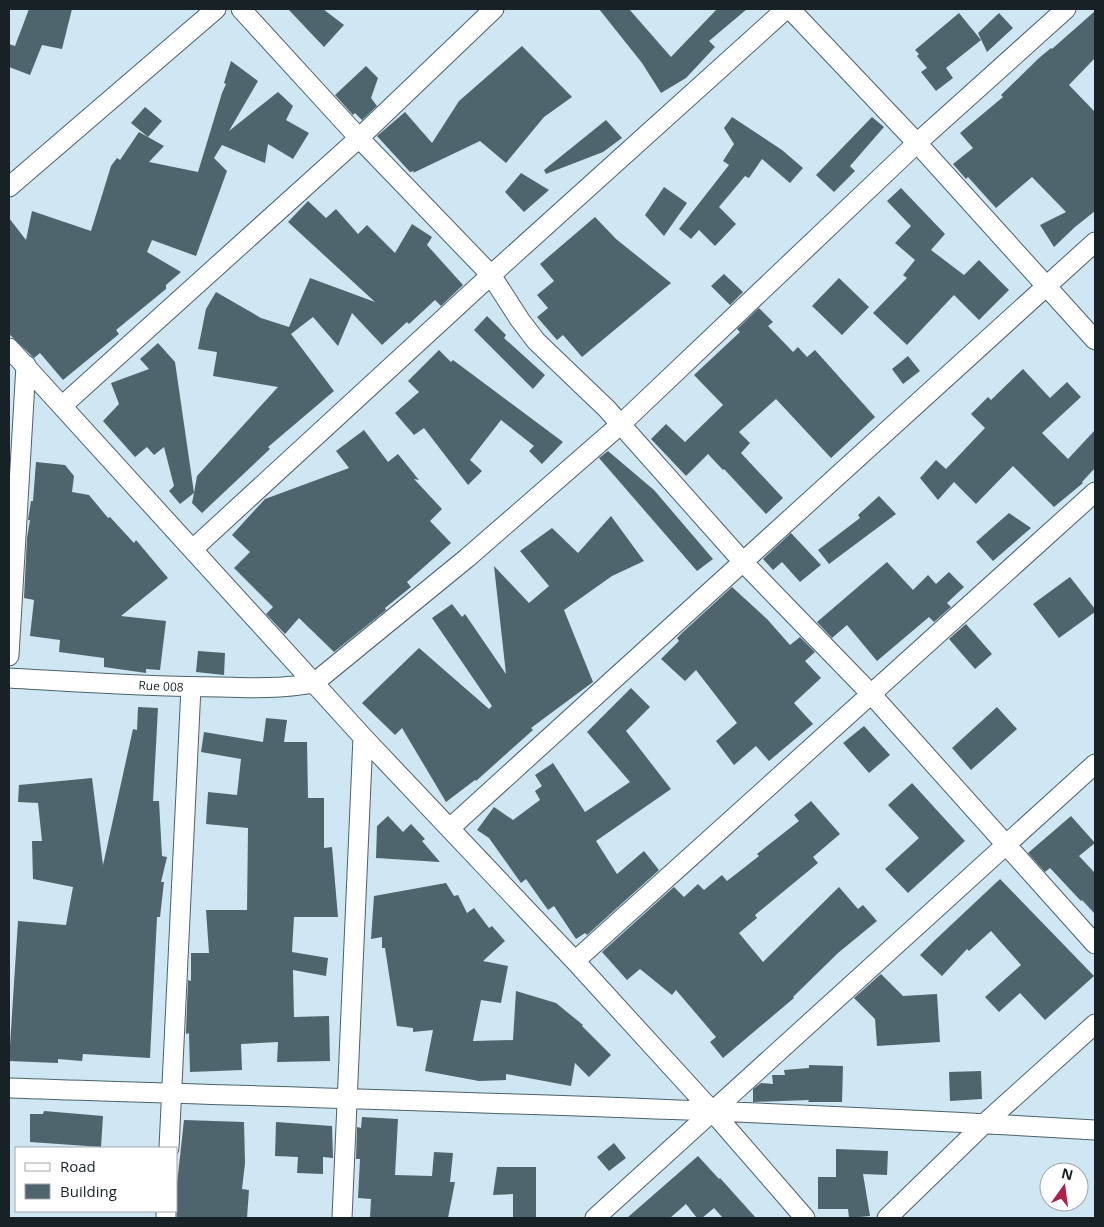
<svg xmlns="http://www.w3.org/2000/svg" width="1104" height="1227" viewBox="0 0 1104 1227" font-family="'Open Sans',sans-serif">
<style>
.building{fill:#4f656e}
.lines{fill:none;stroke-linecap:round;stroke-linejoin:round}
.minor-casing{stroke:#4b616b;stroke-width:21}
.minor{stroke:#fff;stroke-width:19}
.labels{text-anchor:middle;dominant-baseline:central;stroke-width:5;stroke-linejoin:round;paint-order:stroke}
.street-label{font-size:12px;fill:#182125;stroke:#fff}
</style>
<rect width="100%" height="100%" fill="#cee7f2"/>
<path class="building" d="M29,9H72L62,49L42,45L30,75L9,67V44L15,46Z
M288,9H323L344,25L324,47Z
M599,9H629L671,57L717,9H747L709,41L715,47L686,78L661,93L642,63Z
M1095,11V58L1069,85L1095,112V211L1075,227L1054,247L1040,225L1066,212L1032,177L996,208L968,177L966,179L953,164L973,148L960,133L1003,97L1001,95L1039,58L1051,48L1052,49Z
M959,13L981,40L946,68L953,78L936,91L921,72L927,68L917,56L919,54L915,50Z
M999,13L1013,28L987,52L978,33Z
M522,46L572,97L544,117L506,163L480,141L413,173L414,171L410,172L377,136L405,112L432,143L459,101Z
M231,61L258,81L229,131L278,92L293,106L286,120L309,133L293,159L268,144L265,163L222,145L214,158L227,171L196,256L152,240L147,252L181,272L166,285V289L116,330L119,334L63,380L40,353L34,358L9,334V218L26,240L32,211L91,231L111,166L117,158L120,160L139,132L164,146L149,162L198,172L222,93L226,84L224,83Z
M366,66L378,78L371,98L377,106L362,120L355,113L353,115L335,95Z
M145,107L162,121L148,137L131,123Z
M732,117L782,150L803,168L790,183L762,159L749,178L745,176L719,207L736,224L715,246L699,230L691,239L679,229L729,165L723,161L734,144L724,128Z
M872,117L884,127L850,166L855,171L834,192L816,175Z
M606,120L622,138L603,152L546,174L544,170Z
M521,173L549,190L524,212L505,192Z
M664,187L687,203L664,236L645,215Z
M901,188L945,234L931,250L964,275L979,260L1009,290L979,320L954,295L907,345L873,313L907,278L903,275L915,260L895,243L911,226L887,201Z
M308,201L326,218L336,209L358,234L367,225L395,253L412,224L432,237L427,245L463,285L441,306L435,300L409,324L407,322L382,345L352,313L338,346L313,317L291,334L334,391L268,447L270,449L202,513L192,503L194,493L180,504L169,491L174,486L164,447L154,455L147,447L135,457L103,421L119,404L111,383L149,369L140,359L158,343L175,362L194,493L197,476L278,387L213,376L217,352L198,349L206,309L216,292L261,318L289,327L310,278L375,302L288,222Z
M595,217L616,239L671,283L582,357L563,335L557,340L537,317L548,308L537,295L554,281L540,264Z
M724,274L743,292L730,305L711,286Z
M839,278L869,307L842,335L812,306Z
M759,308L773,322L768,326L793,352L798,347L807,357L815,350L875,417L831,458L776,399L739,432L750,443L741,453L783,498L766,514L724,469L723,470L708,454L686,476L651,439L666,424L685,442L723,405L694,375L740,332L737,329Z
M487,316L506,335L504,338L545,375L533,389L474,330Z
M439,350L451,362L453,360L563,442L542,464L529,451L534,446L501,420L470,460L482,471L468,485L424,428L414,435L395,413L419,392L408,381Z
M908,356L920,371L903,384L892,369Z
M1023,369L1050,398L1067,382L1081,397L1042,433L1068,459L1095,430V468L1082,482L1083,483L1054,507L1013,466L976,504L954,482L938,500L920,478L936,460L946,469L985,428L971,414L988,397L991,400Z
M364,430L388,462L398,454L419,480L414,479L442,509L430,521L451,543L407,582L411,587L385,608L386,610L334,652L299,618L285,634L266,614L273,607L234,568L250,552L232,535L265,499L349,468L336,451Z
M608,451L654,490L713,559L697,571L599,458Z
M36,462L65,465L74,476L72,492L89,495L108,518L110,517L134,543L136,540L168,578L121,616L166,621L160,670L146,669V673L104,667V658L59,652L60,640L30,636L34,600L24,598L27,538L30,520H28L31,501H33Z
M879,496L896,514L829,564L818,550L860,518L858,515Z
M1009,513L1031,528L993,561L976,542Z
M611,516L644,561L612,576L564,610L593,682L531,728L533,730L476,781L475,780L446,802L402,728L395,735L362,703L419,648L489,709L492,706L432,618L452,604L462,617L465,614L506,674L494,566L529,603L549,586L520,551L552,528L578,553Z
M791,533L821,565L800,582L782,562L773,570L763,559Z
M887,562L913,590L928,575L936,584L949,572L964,587L947,603L951,607L934,622L929,617L877,661L847,625L832,638L817,622Z
M1070,577L1095,609V612L1059,638L1033,604Z
M732,587L767,619L790,645L800,637L815,652L805,661L821,678L794,703L813,724L769,761L756,746L734,765L716,741L737,723L696,670L685,681L661,659L679,641L677,638L683,632Z
M966,624L992,654L975,669L949,639Z
M198,651L225,653L224,675L196,672Z
M631,688L650,707L626,731L671,789L596,841L617,874L644,851L659,870L587,935L585,933L576,939L554,906L548,910L526,879L521,883L489,838L477,830L494,807L513,820L540,800L535,791L542,786L535,775L553,763L585,812L630,782L587,732Z
M138,707L158,708L153,801H159L162,856L167,857L161,882H164L160,917H157L150,1058L83,1054L82,1061L58,1059V1063L9,1061L18,921L66,925L73,887L33,879L32,841H42L38,803L18,802L19,785L92,778L103,865L133,729L137,730Z
M997,707L1017,729L971,770L952,748Z
M266,718L287,720L284,742H307L308,798H324V848L332,847L338,917H294L292,952L328,958L326,976L293,970L294,1017L329,1016L330,1061L277,1062L278,1042L241,1044L242,1070L190,1072L189,1033L186,1034V1032L188,980L191,981V953H209L206,910H247L248,828L206,824L208,792L237,795L241,759L201,752L204,732L263,742Z
M864,726L890,755L869,773L843,743Z
M912,783L965,841L908,893L885,869L919,838L888,805Z
M811,801L840,834L813,857L818,863L755,915L757,918L739,933L763,962L839,887L858,909L863,905L877,921L838,953L793,997L794,998L723,1058L710,1042L716,1037L676,990L672,995L640,969L627,980L602,952L674,887L684,897L698,884L704,890L722,875L727,881L759,856L757,854L799,821L794,815Z
M388,816L403,832L411,824L425,839L422,841L440,862L376,858L377,826Z
M1071,816L1095,843L1079,856L1095,873V914L1082,900L1081,901L1050,868L1045,872L1028,853Z
M1000,879L1094,976L1045,1020L1020,993L999,1012L985,997L1021,965L991,931L969,951L967,949L942,976L920,955L934,941Z
M446,883L454,896L458,895L467,913L474,908L489,928L492,926L505,941L483,961L508,966L501,1003L481,1000L473,1041L513,1040L516,991L556,1003L583,1025L582,1026L611,1055L589,1077L575,1063L571,1086L506,1074V1080L479,1081L425,1071L433,1030L413,1032V1028L397,1026L385,948H382V937L371,939L374,896Z
M881,974L903,996L937,994L940,1042L877,1046L875,1019L854,998Z
M809,1065L843,1066L842,1102H808L809,1100L753,1102V1089L761,1083L773,1084L772,1075H785L784,1070L809,1068Z
M981,1071L982,1099L950,1101L949,1072Z
M44,1111L103,1116L101,1147L30,1142V1114H43Z
M362,1117L398,1119L395,1175L432,1176L434,1152L453,1153L450,1182H455L448,1218H370L371,1199L358,1198L360,1159H356L357,1127L361,1128Z
M184,1120L244,1122L245,1163L242,1189L249,1190L247,1218H177L176,1193Z
M276,1122L332,1126L333,1158L323,1157V1174L297,1173L298,1157L275,1156Z
M614,1143L626,1158L609,1171L597,1157Z
M836,1149L888,1151L887,1175L863,1174L870,1216L849,1218L848,1209H818V1177H836Z
M698,1156L719,1179L720,1178L756,1218H723L714,1208L702,1218H697L686,1204L670,1218H627Z
M497,1167H536V1218H513V1194L493,1195Z"/>
<g class="lines">
<defs>
<path id="minor" d="M241,9L359,138L491,275L520,320L536,341L607,409L744,563L872,695L1095,944
M790,9L917,143L1095,340
M9,187L216,9
M9,348L363,737L575,961L712,1111L805,1218
M62,406L359,138L494,9
M193,549L491,275L786,9
M9,656L26,365
M9,678C79,682 149,687 219,687C251,688 282,689 314,683L467,558L621,424L917,143L1066,9
M450,828L1095,242
M575,961L1095,492
M9,1088C371,1100 733,1108 1095,1130
M169,1148L191,687
M166,1218V1211
M342,1218L363,737
M595,1218L1095,764
M887,1218L985,1123L1095,1024"/>
</defs>
<use href="#minor" class="minor-casing"/>
<use href="#minor" class="minor"/>
</g>
<g class="labels">
<g class="street-label">
<text transform="translate(161 686) rotate(3)">Rue 008</text>
</g>
</g>
<rect width="1104" height="1227" fill="none" stroke="#182125" stroke-width="20"/>
<rect x="15" y="1147" width="162" height="65" fill="#ffffff" stroke="#a3a6a8"/>
<rect x="25" y="1163" width="25" height="8" fill="#ffffff" stroke="#a3a6a8"/>
<text x="60" y="1172" font-size="15" fill="#182125">Road</text>
<rect x="25" y="1184" width="25" height="15" fill="#4f656e" stroke="#a3a6a8"/>
<text x="60" y="1197" font-size="15" fill="#182125">Building</text>
<g transform="translate(1064 1187) rotate(14)"><circle r="24" fill="#ffffff" stroke="#a3a6a8"/>
<path d="M0-4L9 19L0 12L-9 19Z" fill="#b22048"/>
<text y="-8" font-size="14" font-weight="bold" text-anchor="middle" fill="#182125">N</text>
</g>
</svg>
